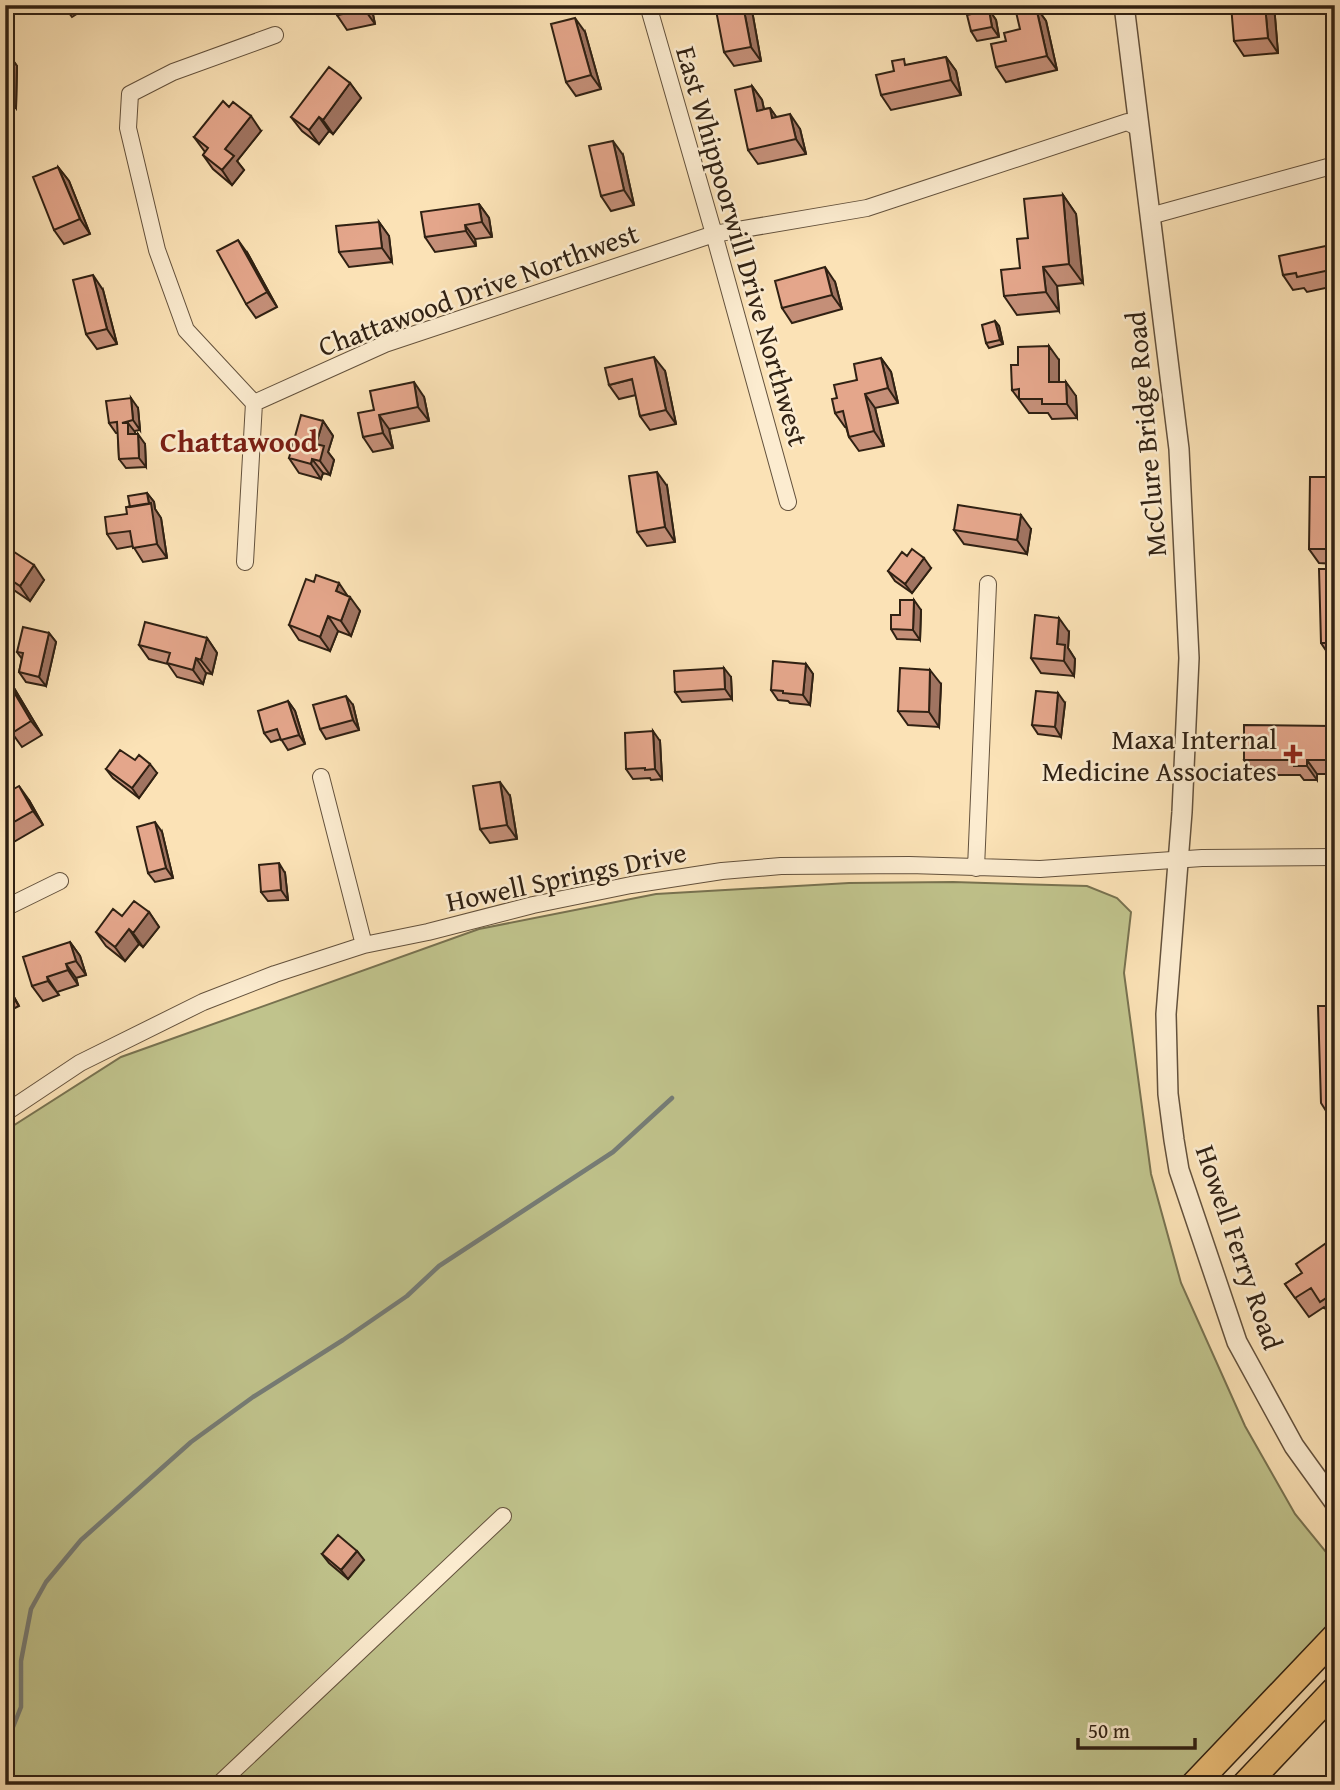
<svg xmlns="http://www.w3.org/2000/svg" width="1340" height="1790" viewBox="0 0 1340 1790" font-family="'Gentium Book Plus',serif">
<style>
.green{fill:#c0c38c;stroke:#787250;stroke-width:2}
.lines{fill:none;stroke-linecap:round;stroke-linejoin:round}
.stream{stroke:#767d77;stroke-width:4.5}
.minor-casing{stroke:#63513c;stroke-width:18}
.tertiary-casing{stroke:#63513c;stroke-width:22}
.trunk-casing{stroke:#302113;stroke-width:29}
.minor{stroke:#fcecd0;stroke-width:16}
.tertiary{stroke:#fcecd0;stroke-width:19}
.trunk{stroke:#eec17b;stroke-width:26}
.wall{fill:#c48f78;stroke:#302113;stroke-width:2}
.shaded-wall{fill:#a07461;stroke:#302113;stroke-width:2}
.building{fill:#e4a68b;stroke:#302113;stroke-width:2}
.poi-dot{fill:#8f2418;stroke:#fcecd0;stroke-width:2.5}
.labels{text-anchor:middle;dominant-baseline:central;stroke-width:5;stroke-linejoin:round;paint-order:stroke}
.street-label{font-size:28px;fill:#302113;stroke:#fcecd0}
.poi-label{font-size:28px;fill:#302113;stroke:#fcecd0;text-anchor:end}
.neighbourhood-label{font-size:30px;font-weight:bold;fill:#7a1f14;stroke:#fcecd0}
</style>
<rect width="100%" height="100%" fill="#fbe2b6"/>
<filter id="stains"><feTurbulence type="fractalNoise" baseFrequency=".00286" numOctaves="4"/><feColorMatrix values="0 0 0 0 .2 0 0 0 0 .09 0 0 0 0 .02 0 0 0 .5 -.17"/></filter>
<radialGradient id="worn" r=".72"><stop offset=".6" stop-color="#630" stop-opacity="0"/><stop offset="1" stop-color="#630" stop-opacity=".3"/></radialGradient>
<path class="green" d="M953,882L1087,886L1117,898L1131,912L1124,973L1151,1174L1181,1283L1245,1426L1295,1514L1335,1563V1625L1184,1785H5V1131L121,1057L479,929L656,894L849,883Z"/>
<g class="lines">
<path class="stream" d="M5,1747L21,1707V1661L31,1609L46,1582L81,1540L191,1442L253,1397L343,1340L407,1296L439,1266L613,1152L672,1098"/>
<defs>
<path id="minor" d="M648,5L714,234L788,502
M1150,216L1335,165
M254,403L385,344L714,234L867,208L1127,122L1139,128
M254,403L186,330L157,250L128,128L130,94L173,72L275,35
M245,562L254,403
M321,777L364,945
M976,868L988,584
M5,908L60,881
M5,1113L80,1063L203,1002L275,974L364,945L428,932L533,905L631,885L722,871L781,866L909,865L1040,869L1202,858L1335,857
M218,1785L503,1516"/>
<path id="tertiary" d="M1124,5L1179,449L1189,658L1182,812L1166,1014L1168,1094L1174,1140L1179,1170L1237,1342L1294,1446L1335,1503"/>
<path id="trunk" d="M1194,1785L1335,1637
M1245,1785L1335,1690"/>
</defs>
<use href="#minor" class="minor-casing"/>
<use href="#tertiary" class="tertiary-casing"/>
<use href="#trunk" class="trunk-casing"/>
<use href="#minor" class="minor"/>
<use href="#tertiary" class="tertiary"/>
<use href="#trunk" class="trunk"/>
</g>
<path class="wall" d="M63,5H91L72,17Z
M153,5H174V8L156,10Z
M371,5L375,24L347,30L337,15Z
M534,5H559V6L538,11Z
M751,5L761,61L734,66L724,52Z
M1274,5L1278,53L1244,56L1234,41Z
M1036,7L1046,21L1057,70L1006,82L996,67L1006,41L1020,29Z
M989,10L996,20L999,37L977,41L971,31Z
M585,32L601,89L576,96L566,82Z
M5,52H7L17,66L16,108H9V123H5Z
M946,57L956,71L961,95L891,110L881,95L894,71L908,65Z
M350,83L361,98L333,134L329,131L319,144L302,131L291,117Z
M752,86L762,100L764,109L770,108L776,117L800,129L806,154L758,164L748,150Z
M261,131L237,161L244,170L232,185L213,169L203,155L205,152L194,137Z
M623,155L634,205L611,211L601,196Z
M58,167L69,181L90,234L64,244L54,230Z
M1063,195L1076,214L1083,283L1057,286L1059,311L1017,315L1004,296Z
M479,204L489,218L492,237L475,239L476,246L435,252L425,237Z
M379,222L389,236L392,262L349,267L339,252Z
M1335,244V286L1307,292L1304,288L1293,290L1283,275Z
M248,254L277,307L256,318L246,304Z
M835,282L842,309L792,323L782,308Z
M103,290L117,344L97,349L86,334Z
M995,321L999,326L1003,344L989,348L986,343Z
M881,358L891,372L898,403L875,408L884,446L859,451L849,437L846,427H845L835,413L837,398Z
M1059,360V382L1076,396L1077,418L1052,419L1048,413H1029L1012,390Z
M665,371L676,424L650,430L640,416L636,395L619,399L609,385Z
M424,397L429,421L389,429L393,448L373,452L363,437L374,410Z
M138,408L140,430L134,431L135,434L145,444L146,467L126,468L119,459L118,433H116L109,423Z
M323,421L333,436L328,452L334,460L330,475L323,473L321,479L299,473L289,458Z
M1335,477V564L1319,563L1309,549Z
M667,486L675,542L647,546L637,532Z
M147,493L154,502L155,509L161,518L167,558L143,562L133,546L117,549L107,534L127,514L130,507Z
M1031,529L1027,554L964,544L954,530Z
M5,546L44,580L30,601L5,584Z
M907,556L931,568L912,593L895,581L888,571Z
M1335,569V658H1331L1321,643Z
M347,596L360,611L351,636L338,631L330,651L299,640L289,625Z
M921,610L920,640L897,639L891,629L900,615Z
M1069,632L1068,648L1075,659L1074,676L1041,673L1031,658Z
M49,633L56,642L46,686L26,682L19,672L22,659L17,652Z
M207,638L217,653L212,674L206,673L203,684L177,677L168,664L149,659L139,645Z
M806,664L813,674L810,705L790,703L788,701L778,700L771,690Z
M731,677L732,699L682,702L675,692Z
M941,684L939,727L908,725L898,711Z
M14,688L42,735L22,747L12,733Z
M288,701L295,711L305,744L288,750L281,739L271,742L264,733Z
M1065,703L1061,737L1038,734L1032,725Z
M353,705L359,730L326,739L320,729Z
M1335,730V774H1317V780H1304L1300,775H1254L1244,760Z
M660,741L662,779L651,780L650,778L633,779L626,769Z
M135,760L157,773L139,798L113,778L106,769Z
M5,794L29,800L43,825L5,847Z
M510,796L517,839L490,843L480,829Z
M162,832L173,878L155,882L148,873Z
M285,873L288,900L268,901L261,892Z
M149,912L159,927L143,947L139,944L125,961L106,946L96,932L122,916Z
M70,942L80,956L86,975L76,978L78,985L57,992L59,995L43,1001L32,986Z
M5,981L19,1006L5,1013Z
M1335,1237V1320L1334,1321L1324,1307L1309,1317L1285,1284L1302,1273Z
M357,1551L364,1560L348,1579L329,1563L322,1554Z"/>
<path class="shaded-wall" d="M364,5H371L375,24L365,10Z
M743,5H751L761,61L751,47Z
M1265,5H1274L1278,53L1268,38Z
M1036,7L1046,21L1057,70L1047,56Z
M989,10L996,20L999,37L992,27Z
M575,18L585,32L601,89L591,75Z
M7,52L17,66L16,108L6,93Z
M946,57L956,71L961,95L951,80Z
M350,83L361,98L333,134L323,120Z
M752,86L762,100L767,125L757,111Z
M5,102L9,108V123L5,117Z
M770,108L780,122L772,118Z
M790,114L800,129L806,154L796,139Z
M251,116L261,131L237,161L244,170L232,185L222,170L225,149Z
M319,117L329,131L319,144L309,130Z
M613,141L623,155L634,205L624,190Z
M58,167L69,181L90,234L80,219Z
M1063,195L1076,214L1083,283L1069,264Z
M479,204L489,218L492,237L482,222Z
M379,222L389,236L392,262L382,248Z
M465,225L475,239L476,246L466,231Z
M238,240L248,254L277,307L267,292Z
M825,267L835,282L842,309L832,295Z
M1043,267L1057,286L1059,311L1046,292Z
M93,275L103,290L117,344L107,329Z
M995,321L999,326L1003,344L1000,340Z
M1049,346L1059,360V396L1049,382Z
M654,357L665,371L676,424L666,410Z
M881,358L891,372L898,403L888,388Z
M414,382L424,397L429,421L418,407Z
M1066,382L1076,396L1077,418L1067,404Z
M865,394L875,408L884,446L874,431Z
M131,398L138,408L140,430L133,420Z
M379,415L389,429L393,448L383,433Z
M323,421L333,436L328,452L334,460L330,475L320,461L316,444Z
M128,423L135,432V444L128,434Z
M138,434L145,444L146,467L139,458Z
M312,459L323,473L321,479L311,464Z
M657,472L667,486L675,542L665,527Z
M147,493L154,502L155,509L161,518L167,558L157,544Z
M1021,515L1031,529L1027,554L1017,540Z
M924,558L931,568L912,593L905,584Z
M34,565L44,580L30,601L20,586Z
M339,583L349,598L336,591Z
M350,597L360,611L351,636L341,621Z
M914,600L921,610L920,640L913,630Z
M328,616L338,631L330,651L320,637Z
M1059,618L1069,632L1068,648L1075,659L1074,676L1064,661L1057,644Z
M49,633L56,642L46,686L39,677Z
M207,638L217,653L212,674L201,660Z
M196,658L206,673L203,684L193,670Z
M806,664L813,674L810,705L803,695Z
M724,668L731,677L732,699L725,689Z
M930,670L941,684L939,727L929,712Z
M5,676L14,688L42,735L31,721Z
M1058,693L1065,703L1061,737L1055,727Z
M346,696L353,705L359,730L353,720Z
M288,701L295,711L305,744L299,735Z
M1332,726L1335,730V765L1331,760Z
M653,731L660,741L662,779L655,769Z
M1307,760L1317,774V780L1307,766Z
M150,764L157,773L139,798L132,788Z
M500,782L510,796L517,839L507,825Z
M19,786L29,800L43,825L33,811Z
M155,822L162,832L173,878L166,868Z
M279,863L285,873L288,900L281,890Z
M149,912L159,927L143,947L133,933Z
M129,929L139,944L125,961L115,947Z
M70,942L80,956L86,975L76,961Z
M66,964L76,978L78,985L68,970Z
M47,977L59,995L48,981Z
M5,981L19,1006L5,985Z
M357,1551L364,1560L348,1579L341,1570Z"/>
<path class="building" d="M335,5H364L365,10L337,15Z
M715,5H743L751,47L724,52Z
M1231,5H1265L1268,38L1234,41Z
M1036,7L1047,56L996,67L991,44L1006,41L1004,33L1020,29L1016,12Z
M989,10L992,27L971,31L967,15Z
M575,18L591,75L566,82L551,24Z
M5,52H7L6,93H5Z
M946,57L951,80L881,95L876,75L894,71L892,61L904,59L905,65Z
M329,67L350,83L323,120L319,117L309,130L291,117Z
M752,86L757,111L770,108L772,118L790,114L796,139L748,150L735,90Z
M223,101L229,107L233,102L251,116L225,149L234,156L222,170L203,155L208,148L194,137Z
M613,141L624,190L601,196L589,146Z
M58,167L80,219L54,230L33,177Z
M1063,195L1069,264L1043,267L1046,292L1004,296L1001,270L1020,268L1017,239L1028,238L1024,199Z
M479,204L482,222L465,225L466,231L425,237L421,212Z
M379,222L382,248L339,252L336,226Z
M238,240L267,292L246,304L217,251Z
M1335,244V269L1297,277L1296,273L1283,275L1279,256Z
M825,267L832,295L782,308L775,281Z
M93,275L107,329L86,334L73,280Z
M995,321L1000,340L986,343L982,325Z
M1049,346V382H1066L1067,404H1042V399H1019V389L1012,390L1011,365H1018V347Z
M654,357L666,410L640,416L632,379L609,385L605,368Z
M881,358L888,388L865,394L874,431L849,437L843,411L835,413L832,399L837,398L834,385L857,380L854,364Z
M414,382L418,407L379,415L383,433L363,437L358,413L374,410L370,391Z
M131,398L133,420L122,423H128V434H138L139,458L119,459L117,422L109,423L106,401Z
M301,415L323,421L316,444L324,446L320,461L312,459L311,464L289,458Z
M657,472L665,527L637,532L629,476Z
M1310,477H1335V549H1309Z
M147,493L149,504L130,507L128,496Z
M151,503L157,544L133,548L130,531L107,534L105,517L127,514L126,507Z
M958,505L1021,515L1017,540L954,530Z
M5,546L34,565L20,586L5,576Z
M912,549L924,558L905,584L888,571L902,552L907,556Z
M1319,569H1335V643H1321Z
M316,575L339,583L336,591L350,597L341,621L328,616L320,637L289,625L306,579L314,582Z
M900,600H914L913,630L891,629V615H900Z
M1035,615L1059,618L1057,644L1065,645L1064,661L1031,658Z
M145,622L207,638L201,660L196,658L193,670L167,663L170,653L139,645Z
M23,627L49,633L39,677L19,672L23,653L17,652Z
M773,661L806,664L803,695L783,693V691L771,690Z
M724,668L725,689L675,692L674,671Z
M900,668L930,670L929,712L898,711Z
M5,677L31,721L12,733L5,722Z
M1036,691L1058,693L1055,727L1032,725Z
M346,696L353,720L320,729L313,705Z
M288,701L299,735L281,740L277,729L264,733L258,711Z
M1244,725L1332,726L1331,760H1307V766H1294V760H1244Z
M653,731L655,769L645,770V768L626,769L625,733Z
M120,750L135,760L139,755L150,764L132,788L106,769Z
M500,782L507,825L480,829L473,786Z
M19,786L33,811L5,827V794Z
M155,822L166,868L148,873L137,827Z
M279,863L281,890L261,892L259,865Z
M134,901L149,912L133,933L129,929L115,947L96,932L113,909L122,916Z
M70,942L76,961L66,964L68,970L47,977L48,981L32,986L23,957Z
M1333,973H1335V1125L1321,1103L1318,1006H1334Z
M1335,1237V1292L1320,1302L1311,1288L1295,1298L1285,1284L1302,1273L1296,1264Z
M338,1535L357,1551L341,1570L322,1554Z"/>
<path class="poi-dot" d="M1289.5 743.5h7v7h7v7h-7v7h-7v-7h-7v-7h7z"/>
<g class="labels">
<g class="street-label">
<text transform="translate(743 246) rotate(74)">East Whippoorwill Drive Northwest</text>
<text transform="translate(478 289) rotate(-20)">Chattawood Drive Northwest</text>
<text transform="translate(1145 434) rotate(-95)">McClure Bridge Road</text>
<text transform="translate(566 876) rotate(-12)">Howell Springs Drive</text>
<text transform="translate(1240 1247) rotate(71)">Howell Ferry Road</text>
</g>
<g class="poi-label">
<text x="1277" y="738">Maxa Internal<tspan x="1277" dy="32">Medicine Associates</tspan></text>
</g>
<g class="neighbourhood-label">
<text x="239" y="441">Chattawood</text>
</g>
</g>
<rect width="1340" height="1790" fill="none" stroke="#fbe2b6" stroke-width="28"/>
<rect x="7" y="7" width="1326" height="1776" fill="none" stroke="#302113" stroke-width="3.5"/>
<rect x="14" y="14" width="1312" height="1762" fill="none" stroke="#302113" stroke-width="2"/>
<path d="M1078 1738v10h117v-10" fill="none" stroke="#302113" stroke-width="3.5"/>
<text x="1088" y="1738" font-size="21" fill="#302113" stroke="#fcecd0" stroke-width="5" paint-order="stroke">50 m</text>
<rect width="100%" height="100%" filter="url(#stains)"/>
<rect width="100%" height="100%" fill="url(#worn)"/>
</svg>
